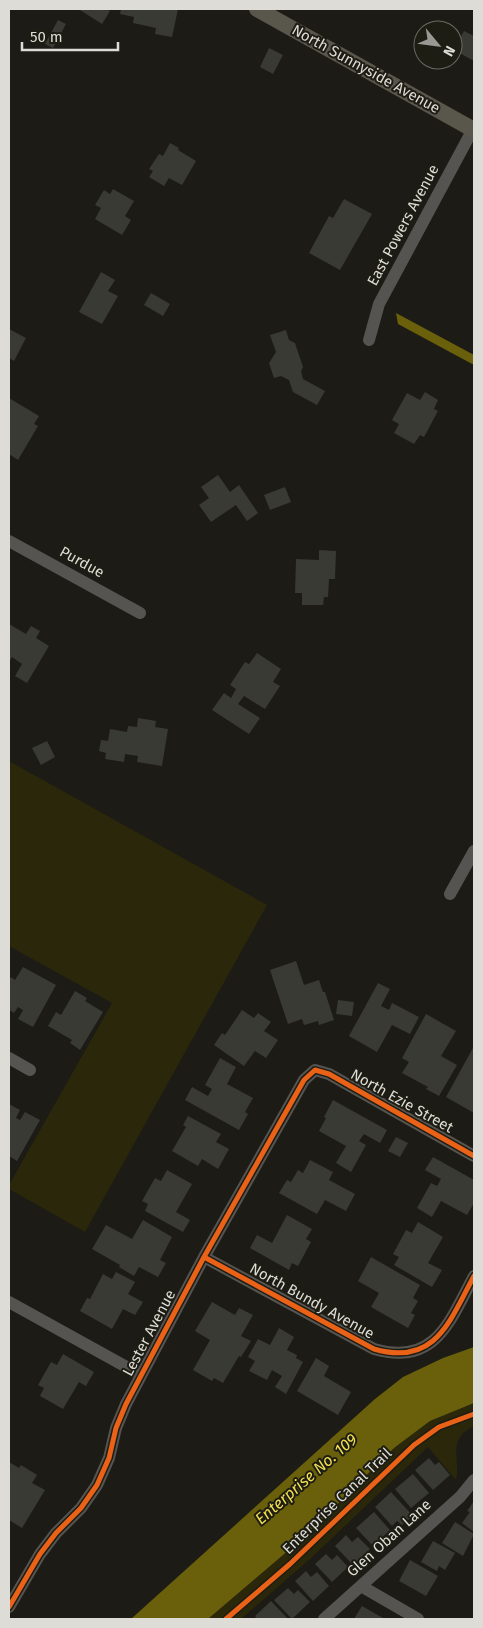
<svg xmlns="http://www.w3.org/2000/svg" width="483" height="1628" viewBox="0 0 483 1628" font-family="'Fira Sans',sans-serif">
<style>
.green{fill:#2b270b}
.water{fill:#6a600b}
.building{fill:#3a3a35}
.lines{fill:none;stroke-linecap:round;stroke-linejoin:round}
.minor{stroke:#555450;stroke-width:12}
.major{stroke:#59574c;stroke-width:16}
.cycleway-casing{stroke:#1e1d14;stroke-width:8}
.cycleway{stroke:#ea6118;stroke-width:5}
.labels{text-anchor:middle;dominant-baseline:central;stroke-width:4;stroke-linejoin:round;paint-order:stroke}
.street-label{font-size:15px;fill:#dddcd6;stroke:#1e1d14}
.water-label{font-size:16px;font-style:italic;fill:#f1df50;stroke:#1e1d14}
</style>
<rect width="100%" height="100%" fill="#1c1b16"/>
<path class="green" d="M9,761L267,905L85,1232L9,1189V1185L112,1003L9,946Z
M474,1403V1426C446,1440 461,1457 456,1480L428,1447L309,1560L241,1619H208L303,1538L394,1448L430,1421Z"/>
<path class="water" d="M396,313L474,355V365L398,324Z
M474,1347V1403L430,1421L394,1448L303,1538L208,1619H131L375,1399L403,1377L443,1358Z"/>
<path class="building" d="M81,9H105L110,11L102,24L80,10Z
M121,9H178L172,37L155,34L156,28L133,23L134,17L120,14Z
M58,20L66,24L53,48L45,44Z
M464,31L474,36V61L454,50Z
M269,48L283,55L273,74L260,67Z
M170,143L179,148L178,150L196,161L182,185L169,178L164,186L149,177L153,171L149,169L159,154L163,156Z
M113,189L134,201L125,216L131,220L122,235L95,219L101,208L95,205L104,190L110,194Z
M344,199L372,214L340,270L309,253L329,216L333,218Z
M101,272L115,280L108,291L118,296L102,324L79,312Z
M151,293L170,304L163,316L144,305Z
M9,329L26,338L14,361L9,358Z
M286,330L289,340L295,343L303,367L301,371L303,379L325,391L317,405L293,392L289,380L281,376L274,378L269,363L276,352L270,335Z
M425,392L438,400L434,409L438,411L424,437L420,435L414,444L394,433L399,424L392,420L407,393L420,400Z
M9,398L39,416L34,424L38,426L18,460L9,454Z
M218,475L230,492L239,485L258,513L247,521L236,505L211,522L199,505L209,498L201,487Z
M285,487L291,502L270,510L264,495Z
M319,550L336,551L335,579H329L328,597H324L323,605H302V593H295L296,559L319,560Z
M9,624L26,634L31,626L40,631L36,638L49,646L27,683L15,676L22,664L12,657L9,662Z
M257,653L281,669L273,682L280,686L265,709L244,696L238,704L260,718L249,734L212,710L224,693L231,698L236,689L230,685L245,662L249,664Z
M138,718L156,721L155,727L168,729L162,766L137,762L138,756L125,754L124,762L105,759L106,753L99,751L101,740L108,741L110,729L127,732L128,726L137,727Z
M47,741L55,757L41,765L32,748Z
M296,961L304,985L319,980L323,992H325L334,1020L319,1025L318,1021L304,1025L302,1019L288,1024L270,970Z
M23,967L56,985L33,1027L18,1019L23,1010L18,1007L14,1013L9,1010V980L11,977L15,980Z
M378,983L390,989L381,1006L389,1010L392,1003L419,1017L410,1034L392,1025L377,1052L349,1036Z
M75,991L87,998L85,1001L103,1012L80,1050L70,1043L72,1040L48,1026L56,1012L61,1015Z
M338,1000L354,1002L352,1016L336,1014Z
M242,1010L254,1018L258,1013L271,1022L264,1031L278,1040L266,1058L255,1051L244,1066L214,1045L222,1033L225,1035Z
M426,1014L456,1031L441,1056L457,1065L439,1096L426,1089L428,1087L402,1073L409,1062L402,1058Z
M474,1046V1113L446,1097Z
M220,1058L236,1067L227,1084L253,1098L245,1112L248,1114L239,1130L185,1100L192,1087L208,1096L212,1089L205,1085Z
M333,1100L387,1130L380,1143L364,1134L359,1141L366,1145L351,1172L336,1163L346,1146L319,1131L326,1118L324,1117Z
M9,1104L20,1110L16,1118L20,1120L25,1112L40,1120L17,1161L9,1156Z
M188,1116L221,1134L216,1142L229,1149L218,1169L202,1159L198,1166L172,1151L186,1127L183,1125Z
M396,1137L408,1143L400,1157L388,1151Z
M433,1157L474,1180V1203L467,1215L441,1201L432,1217L417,1208L431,1183L437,1186L441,1179L425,1170Z
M310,1160L333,1172L329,1180L355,1194L346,1211L325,1200L317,1214L279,1193L287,1180L291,1182L298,1170L303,1173Z
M167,1170L192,1184L176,1212L190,1220L183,1232L145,1211L148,1204L142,1201L155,1178L161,1181Z
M287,1215L312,1229L306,1239L311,1242L298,1266L292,1263L289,1270L250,1248L257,1235L272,1243Z
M143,1220L172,1237L160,1260L166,1263L158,1277L139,1267L134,1276L119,1267L120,1265L92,1249L106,1225L132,1239Z
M418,1222L443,1237L428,1263L442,1270L432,1287L394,1265L399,1257L393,1254L406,1230L412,1233Z
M371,1257L420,1285L413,1298L418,1301L411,1313L415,1315L408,1328L371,1307L379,1293L358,1281Z
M116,1272L135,1282L128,1294L143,1302L135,1315L123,1309L112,1329L80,1311L87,1298L90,1299L103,1274L112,1279Z
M212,1302L235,1315L239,1308L253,1315L241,1336L251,1341L241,1357L239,1356L223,1383L214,1378L212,1381L193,1370L210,1340L195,1331Z
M279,1328L294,1337L287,1350L297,1355L296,1358L303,1362L286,1394L275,1387L282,1376L272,1370L267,1380L249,1371L255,1361L248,1357L258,1339L270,1345Z
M63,1354L94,1372L86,1386L79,1382L63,1409L40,1396L44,1388L38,1385L51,1362L57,1365Z
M316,1358L329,1366L324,1376L351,1392L338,1415L297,1391Z
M429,1458L435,1465L439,1462L450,1475L433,1490L415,1470Z
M9,1462L19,1468L21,1465L37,1475L32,1483L45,1490L22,1528L9,1520Z
M413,1474L429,1493L411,1508L395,1489Z
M391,1492L413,1516L402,1525L397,1521L392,1526L375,1507Z
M474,1501V1532L462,1523L470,1512L467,1511Z
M374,1512L390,1530L373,1546L356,1528Z
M455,1522L474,1534L463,1556L442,1543Z
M346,1535L352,1542L358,1537L370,1549L353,1565L335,1546Z
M433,1541L455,1553L445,1570L439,1566L437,1571L421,1562Z
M326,1554L332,1560L337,1555L348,1567L332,1582L315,1564Z
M410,1560L438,1576L426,1596L399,1581Z
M306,1571L311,1577L317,1572L329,1586L313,1601L295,1581Z
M288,1588L294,1594L298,1590L310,1602L292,1619L274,1600Z
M271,1601L288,1619H257L255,1616Z
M362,1606L383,1618L382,1619H354Z"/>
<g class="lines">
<path class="minor" d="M369,340L379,304L473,129
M9,541L140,613
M450,894L474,851
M9,1058L30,1070
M204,1257L374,1349C436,1367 450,1320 474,1276
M9,1302L141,1375
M361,1586L418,1619
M9,1607L40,1554L56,1533L81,1508L97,1485L109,1458L116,1428L126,1404L204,1257L304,1080L315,1070L329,1074L474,1156
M324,1619L460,1497L474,1480"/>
<path class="major" d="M257,9L474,130"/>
<defs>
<path id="cycleway" d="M204,1257L374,1349C436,1367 450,1320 474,1276
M9,1607L40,1554L56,1533L81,1508L97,1485L109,1458L116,1428L126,1404L204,1257L304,1080L315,1070L329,1074L474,1156
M226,1619L290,1564L414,1445L439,1427L474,1414"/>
</defs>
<use href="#cycleway" class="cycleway-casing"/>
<use href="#cycleway" class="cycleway"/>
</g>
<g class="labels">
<g class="street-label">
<text transform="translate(366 69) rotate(29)">North Sunnyside Avenue</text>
<text transform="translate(403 225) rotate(-62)">East Powers Avenue</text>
<text transform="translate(82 562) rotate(29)">Purdue</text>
<text transform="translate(402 1101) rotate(29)">North Ezie Street</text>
<text transform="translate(312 1301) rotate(29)">North Bundy Avenue</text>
<text transform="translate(149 1333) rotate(-62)">Lester Avenue</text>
<text transform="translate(337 1501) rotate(-44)">Enterprise Canal Trail</text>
<text transform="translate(389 1538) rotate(-42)">Glen Oban Lane</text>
</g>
<g class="water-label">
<text transform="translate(306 1479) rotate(-41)">Enterprise No. 109</text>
</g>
</g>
<rect width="483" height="1628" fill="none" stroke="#dddcd6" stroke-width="20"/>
<g transform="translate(438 45) rotate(119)"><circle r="24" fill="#1e1d14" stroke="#6a6962"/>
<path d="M0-4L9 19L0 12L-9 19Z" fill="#999893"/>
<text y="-8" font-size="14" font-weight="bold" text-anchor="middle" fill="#dddcd6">N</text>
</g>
<path d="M22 42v8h96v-8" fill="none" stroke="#dddcd6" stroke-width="2.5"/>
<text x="30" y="42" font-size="15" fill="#dddcd6" stroke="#1e1d14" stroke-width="4" paint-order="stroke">50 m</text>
</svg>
